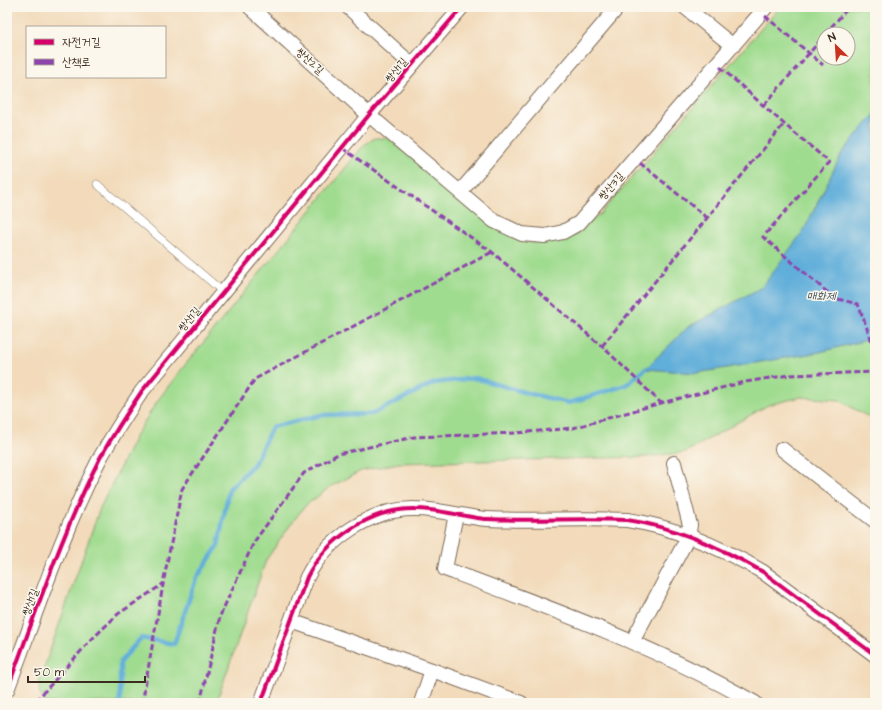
<svg xmlns="http://www.w3.org/2000/svg" width="882" height="710" viewBox="0 0 882 710" font-family="'Architects Daughter','Poor Story',sans-serif">
<style>
.green{fill:#a0dc90;stroke:#6e8357;fill-rule:evenodd}
.water{fill:#61aeda;stroke:#4e6c7c}
.lines{fill:none;stroke-linecap:round;stroke-linejoin:round}
.stream{stroke:#61aeda;stroke-width:4.5}
.service-casing{stroke:#7b6855;stroke-width:8}
.minor-casing{stroke:#7b6855;stroke-width:16}
.service{stroke:#fff;stroke-width:7}
.minor{stroke:#fff;stroke-width:14}
.quiet{stroke:#8e44ad;stroke-width:3;stroke-dasharray:6 3;stroke-linecap:butt}
.cycleway-casing{stroke:#fbf7ec;stroke-width:6}
.cycleway{stroke:#d6006c;stroke-width:4}
.labels{text-anchor:middle;dominant-baseline:central;stroke-width:3;stroke-linejoin:round;paint-order:stroke}
.street-label{font-size:11px;fill:#3b2a1e;stroke:#fbf7ec}
.water-label{font-size:12px;font-style:italic;fill:#485860;stroke:#fbf7ec}
</style>
<rect width="100%" height="100%" fill="#fbf7ec"/>
<filter id="ink" filterUnits="userSpaceOnUse"><feTurbulence type="fractalNoise" baseFrequency=".025" numOctaves="2"/><feDisplacementMap in="SourceGraphic" scale="8" xChannelSelector="R" yChannelSelector="G"/><feConvolveMatrix kernelMatrix="1 2 1 2 8 2 1 2 1" color-interpolation-filters="sRGB"/></filter>
<filter id="wash" filterUnits="userSpaceOnUse"><feTurbulence type="fractalNoise" baseFrequency=".012" numOctaves="4" result="noise"/><feDisplacementMap in="SourceGraphic" scale="16" xChannelSelector="R" yChannelSelector="G"/><feGaussianBlur stdDeviation="0.9" result="paint"/><feColorMatrix in="noise" values="0 0 0 0 0 0 0 0 0 0 0 0 0 0 0 0 0 1.4 0 .05"/><feComposite in="paint" operator="in"/></filter>
<g filter="url(#wash)">
<rect width="100%" height="100%" fill="#f2daba"/>
<path class="green" d="M780,7H875V421L839,400L801,397L768,405L686,452L646,457L398,463L361,471L330,487L305,506L291,524L266,560L216,703H45L39,691L40,679L100,508L136,435L158,400L177,375L364,145L375,138H387L516,239L534,243L575,235L601,213ZM824,34H848V58H824Z"/>
<path class="water" d="M875,114V338L820,352L697,373L645,369L688,327L762,287L804,230L842,153Z"/>
<g class="lines">
<path class="stream" d="M120,703V662L141,638L174,644L196,579L218,546L229,489L254,464L272,427L321,415L372,414L434,383L475,378L527,393L569,403L626,385L645,369"/>
</g>
</g>
<g filter="url(#ink)">
<g class="lines">
<defs>
<path id="service" d="M97,184L223,292"/>
<path id="minor" d="M250,7L369,115L494,221L522,234L545,236L563,232L579,223L766,7
M348,7L412,65
M685,7L733,46
M460,192L618,7
M782,449L875,521
M456,514L445,569C550,608 657,647 755,703
M291,621L432,670L521,703
M632,642L688,537L690,525L674,463
M7,690C36,613 62,532 100,458C113,435 127,413 142,391L369,115L462,7
M261,703L307,577C326,539 372,508 415,509C432,509 449,513 466,516C473,517 480,519 487,519C534,521 581,518 627,520C675,527 722,548 763,572L875,655
M421,703L432,670"/>
</defs>
<use href="#service" class="service-casing"/>
<use href="#minor" class="minor-casing"/>
<use href="#service" class="service"/>
<use href="#minor" class="minor"/>
<path class="quiet" d="M873,7L875,9
M765,16L823,65
M825,34L849,7
M720,67L784,124L829,162L763,237L834,298L858,304L875,350
M764,105L824,36
M342,148L492,252L606,350L661,403
M640,163L707,218
M602,346L784,124
M36,701L90,641L118,614L163,584
M145,703L143,698L166,568L182,489L255,379L492,252
M200,703L220,616L254,542L304,473L338,454L414,437L516,433L573,428L661,403L745,382L789,375L875,372"/>
<defs>
<path id="cycleway" d="M7,690C36,613 62,532 100,458C113,435 127,413 142,391L369,115L462,7
M261,703L307,577C326,539 372,508 415,509C432,509 449,513 466,516C473,517 480,519 487,519C534,521 581,518 627,520C675,527 722,548 763,572L875,655"/>
</defs>
<use href="#cycleway" class="cycleway-casing"/>
<use href="#cycleway" class="cycleway"/>
</g>
</g>
<g class="labels">
<g class="street-label">
<text transform="translate(310 61) rotate(42)">쌍산2길</text>
<text transform="translate(396 70) rotate(-50)">쌍산1길</text>
<text transform="translate(611 186) rotate(-49)">쌍산3길</text>
<text transform="translate(189 319) rotate(-50)">쌍산1길</text>
<text transform="translate(30 602) rotate(-69)">쌍산1길</text>
</g>
<g class="water-label">
<text x="821" y="296">매화제</text>
</g>
</g>
<rect width="882" height="710" fill="none" stroke="#fbf7ec" stroke-width="24"/>
<rect x="26" y="26" width="140" height="52" fill="#fbf7ec" stroke="#aea59a"/>
<rect x="34" y="39" width="20" height="6" fill="#d6006c" stroke="#aea59a"/>
<text x="62" y="46" font-size="12" fill="#3b2a1e">자전거길</text>
<rect x="34" y="59" width="20" height="6" fill="#8e44ad" stroke="#aea59a"/>
<text x="62" y="66" font-size="12" fill="#3b2a1e">산책로</text>
<g transform="translate(836 46) rotate(335)"><circle r="19" fill="#fbf7ec" stroke="#aea59a"/>
<path d="M0-3L7 15L0 10L-7 15Z" fill="#c8321e"/>
<text y="-6" font-size="11" font-weight="bold" text-anchor="middle" fill="#3b2a1e">N</text>
</g>
<path d="M28 676v6h117v-6" fill="none" stroke="#3b2a1e" stroke-width="2"/>
<text x="34" y="676" font-size="12" fill="#3b2a1e" stroke="#fbf7ec" stroke-width="3" paint-order="stroke">50 m</text>
</svg>
